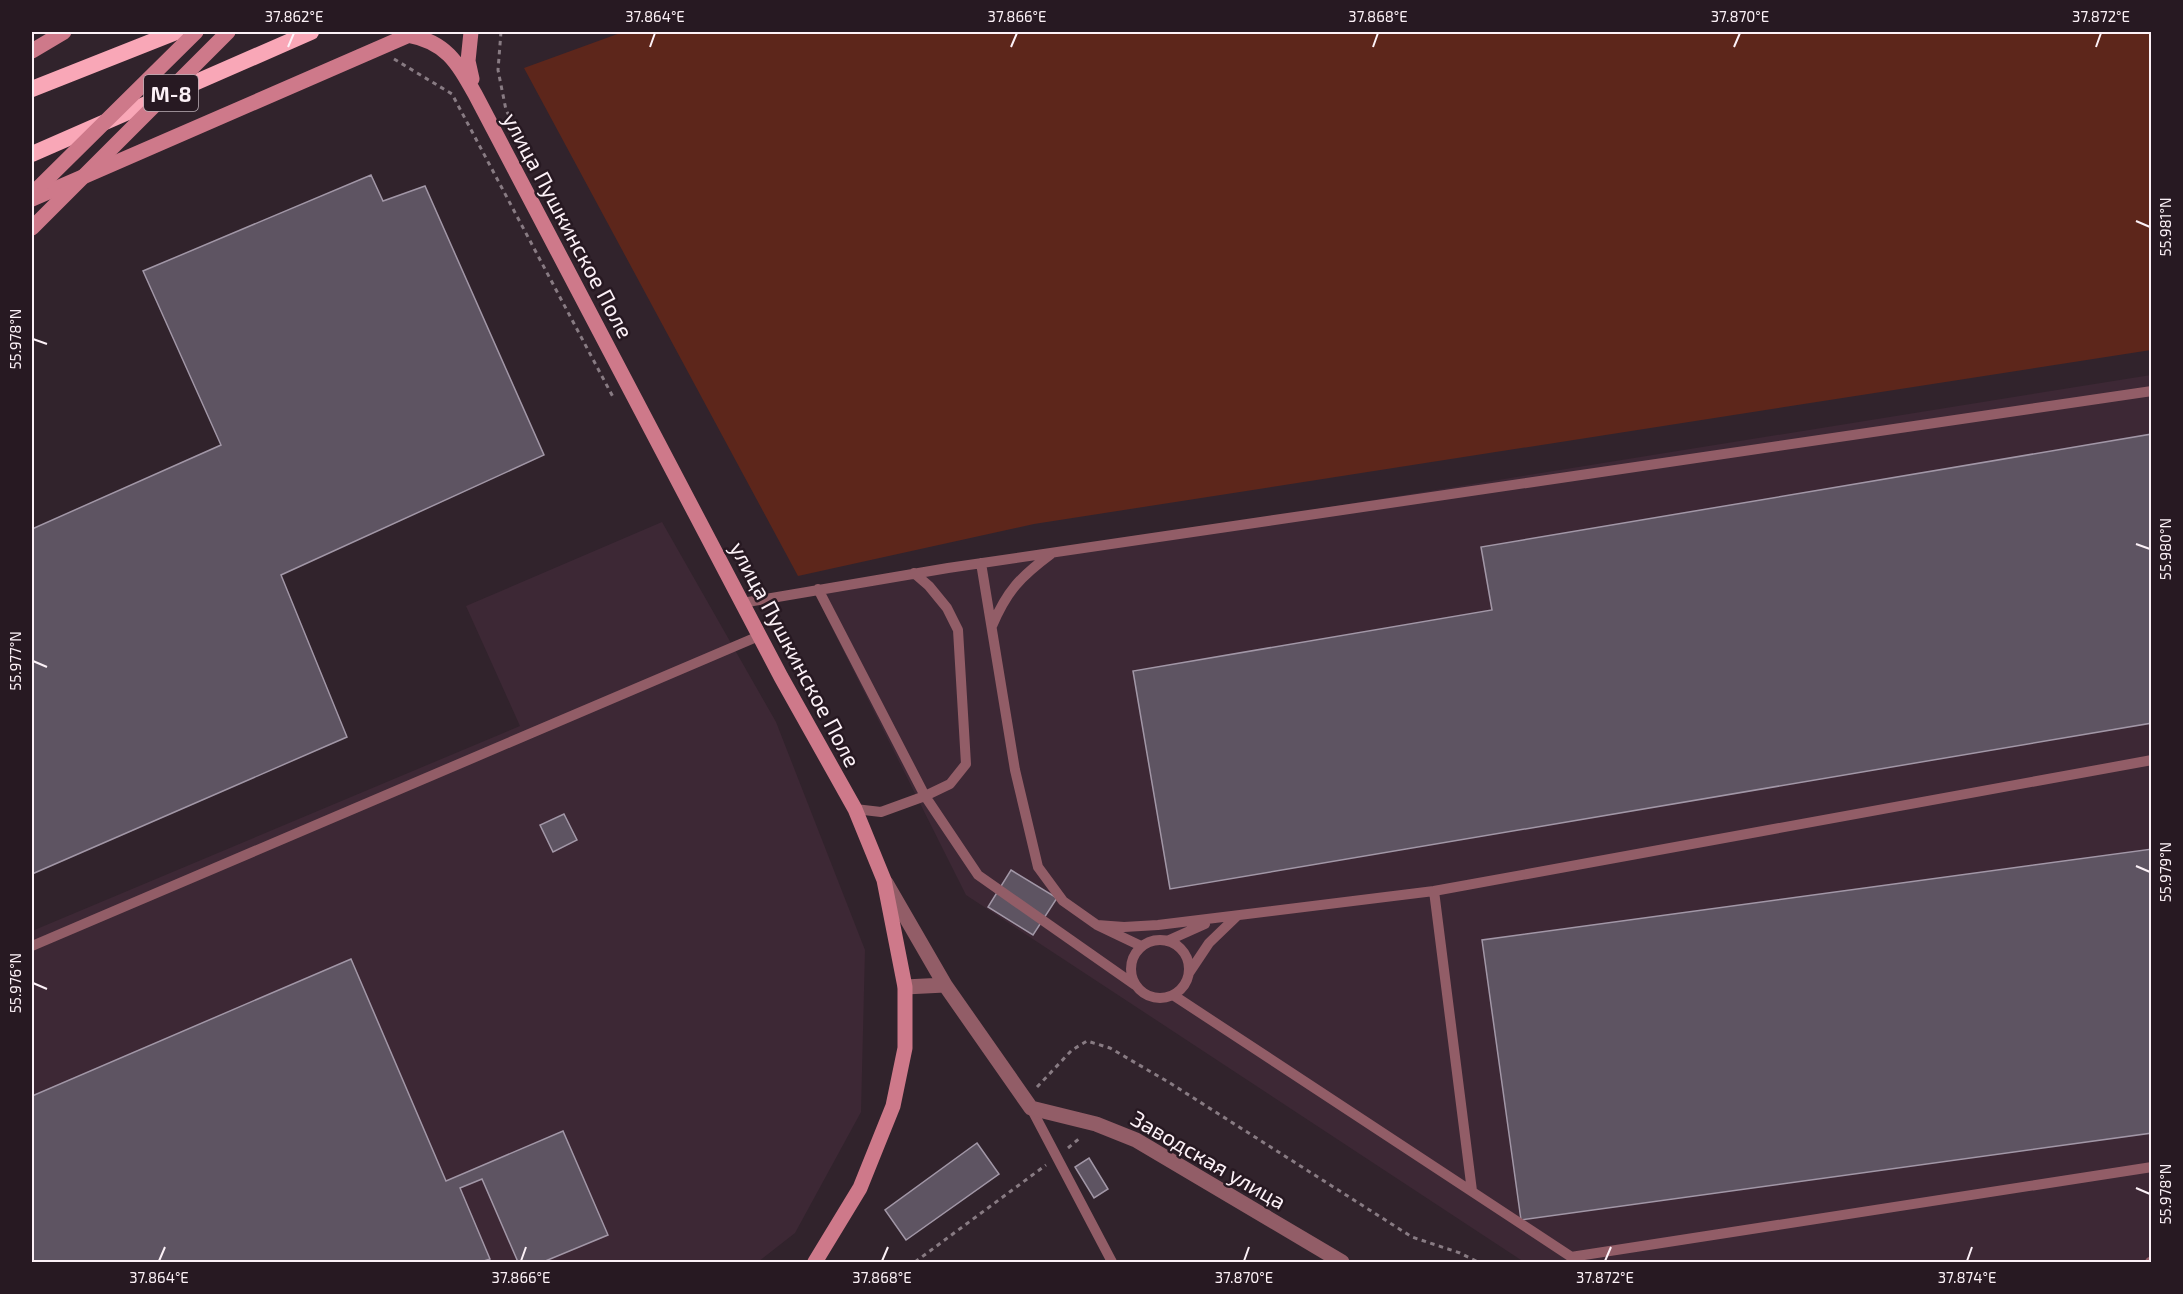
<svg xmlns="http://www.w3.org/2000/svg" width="2183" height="1294" viewBox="0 0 2183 1294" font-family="'Exo 2',sans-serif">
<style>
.built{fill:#3d2835}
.green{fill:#5d261b}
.building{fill:#5e5462;stroke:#a297a7;stroke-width:1.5}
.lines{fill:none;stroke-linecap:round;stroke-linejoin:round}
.path{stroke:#887b83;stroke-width:3;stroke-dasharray:4.5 4.5;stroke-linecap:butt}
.service{stroke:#925d67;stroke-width:10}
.minor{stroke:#925d67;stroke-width:15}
.secondary{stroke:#ce798a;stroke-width:15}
.trunk{stroke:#f9a7b7;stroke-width:16}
.secondary-bridge{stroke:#ce798a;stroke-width:15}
.ticks{fill:none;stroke:#fcf1f7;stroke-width:2}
.labels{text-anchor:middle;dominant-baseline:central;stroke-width:5;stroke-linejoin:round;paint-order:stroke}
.shield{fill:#271922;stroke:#bcb0b7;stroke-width:1.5}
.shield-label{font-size:21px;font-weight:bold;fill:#fcf1f7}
.street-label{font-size:22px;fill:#fcf1f7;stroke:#271922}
.neatline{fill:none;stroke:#fcf1f7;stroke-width:2}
.ticks-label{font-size:15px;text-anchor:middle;fill:#fcf1f7}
</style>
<rect width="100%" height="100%" fill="#31232c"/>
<path class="built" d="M2151,375V1262H1524L966,895L813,590Z
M662,522L776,722L865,950L861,1112L795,1233L758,1262H32V931L520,726L466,606Z"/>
<path class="green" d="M623,32H2151V350L1034,524L798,576L524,68Z"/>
<path class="building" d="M371,175L383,201L425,186L544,455L281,575L347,737L32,874V529L221,445L143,271Z
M2152,434V723L1170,889L1133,671L1492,610L1481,547Z
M564,814L577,840L553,852L540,825Z
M2152,849V1133L1521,1220L1482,940Z
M1011,870L1057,898L1033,935L988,907Z
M351,959L446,1181L563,1131L608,1235L543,1262H518L482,1179L460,1188L490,1259L481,1262H32V1096Z
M977,1143L999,1174L906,1240L885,1210Z
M1089,1158L1108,1189L1094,1198L1075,1167Z"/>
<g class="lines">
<path class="path" d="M501,32L498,70L506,110L529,153
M394,59L452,94L613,397
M1037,1087L1072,1050L1087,1041L1110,1048L1170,1083L1412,1237L1460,1253L1478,1262
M1068,1148L1081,1137
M915,1262L1046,1165"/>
<path class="service" d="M981,563L1015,770L1038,867L1063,901L1097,925L1141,946
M818,589L925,796L978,875L1135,985
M742,603L948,568L2152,391
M992,626C1007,591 1020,577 1051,554
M855,809L881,812L925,796L950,784L966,764L958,630L947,608L929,586L914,573
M1434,891L1472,1191
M1097,925L1124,927L1158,925L1434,891L2152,760
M1131 969a29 29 0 1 1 58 0a29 29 0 1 1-58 0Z
M1167,941L1205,924
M32,946L759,636
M1189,973L1209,943L1237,916
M1173,995L1576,1260
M1031,1108L1112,1262
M1571,1257L2152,1167
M2150,1262H2152"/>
<path class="minor" d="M886,883L945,985L1031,1108L1096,1124L1136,1140L1342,1262
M905,987L945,985"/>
<path class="secondary" d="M471,32L468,61L472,79
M408,35C446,42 457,62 475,94L781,677L855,809L884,880L905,987V1048L893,1106L860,1188L815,1262
M32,51L64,32
M32,199L416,32"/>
<path class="trunk" d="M32,89L176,32
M32,154L311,32"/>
<path class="secondary-bridge" d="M32,194L196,32
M32,228L228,32"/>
</g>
<path class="ticks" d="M288,47L294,33M650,47L655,33M1011,47L1017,33M1373,47L1378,33M1734,47L1740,33M2096,47L2101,33M2136,221L2150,227M33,339L47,344M2136,544L2150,549M33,661L47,667M2136,866L2150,872M33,983L47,989M2136,1188L2150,1194M159,1261L165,1247M521,1261L526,1247M882,1261L888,1247M1244,1261L1249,1247M1605,1261L1611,1247M1967,1261L1972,1247"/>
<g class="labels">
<rect class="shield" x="144" y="75" width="54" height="36" rx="4.5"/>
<g class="shield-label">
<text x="171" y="93">М-8</text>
</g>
<g class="street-label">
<text transform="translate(569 225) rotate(62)">улица Пушкинское Поле</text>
<text transform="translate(796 654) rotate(62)">улица Пушкинское Поле</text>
<text transform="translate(1209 1159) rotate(30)">Заводская улица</text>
</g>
</g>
<rect width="2183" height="1294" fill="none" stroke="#271922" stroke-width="66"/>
<rect x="33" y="33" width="2117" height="1228" class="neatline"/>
<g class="ticks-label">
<text x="294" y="22">37.862°E</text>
<text x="655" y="22">37.864°E</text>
<text x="1017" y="22">37.866°E</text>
<text x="1378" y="22">37.868°E</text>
<text x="1740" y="22">37.870°E</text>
<text x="2101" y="22">37.872°E</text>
<text transform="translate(2166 227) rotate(-90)" y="5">55.981°N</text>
<text transform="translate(16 339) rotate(-90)" y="5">55.978°N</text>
<text transform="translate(2166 549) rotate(-90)" y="5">55.980°N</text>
<text transform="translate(16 661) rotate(-90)" y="5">55.977°N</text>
<text transform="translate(2166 872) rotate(-90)" y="5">55.979°N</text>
<text transform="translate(16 983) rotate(-90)" y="5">55.976°N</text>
<text transform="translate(2166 1194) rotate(-90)" y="5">55.978°N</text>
<text x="159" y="1283">37.864°E</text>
<text x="521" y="1283">37.866°E</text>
<text x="882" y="1283">37.868°E</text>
<text x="1244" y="1283">37.870°E</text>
<text x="1605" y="1283">37.872°E</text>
<text x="1967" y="1283">37.874°E</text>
</g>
</svg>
